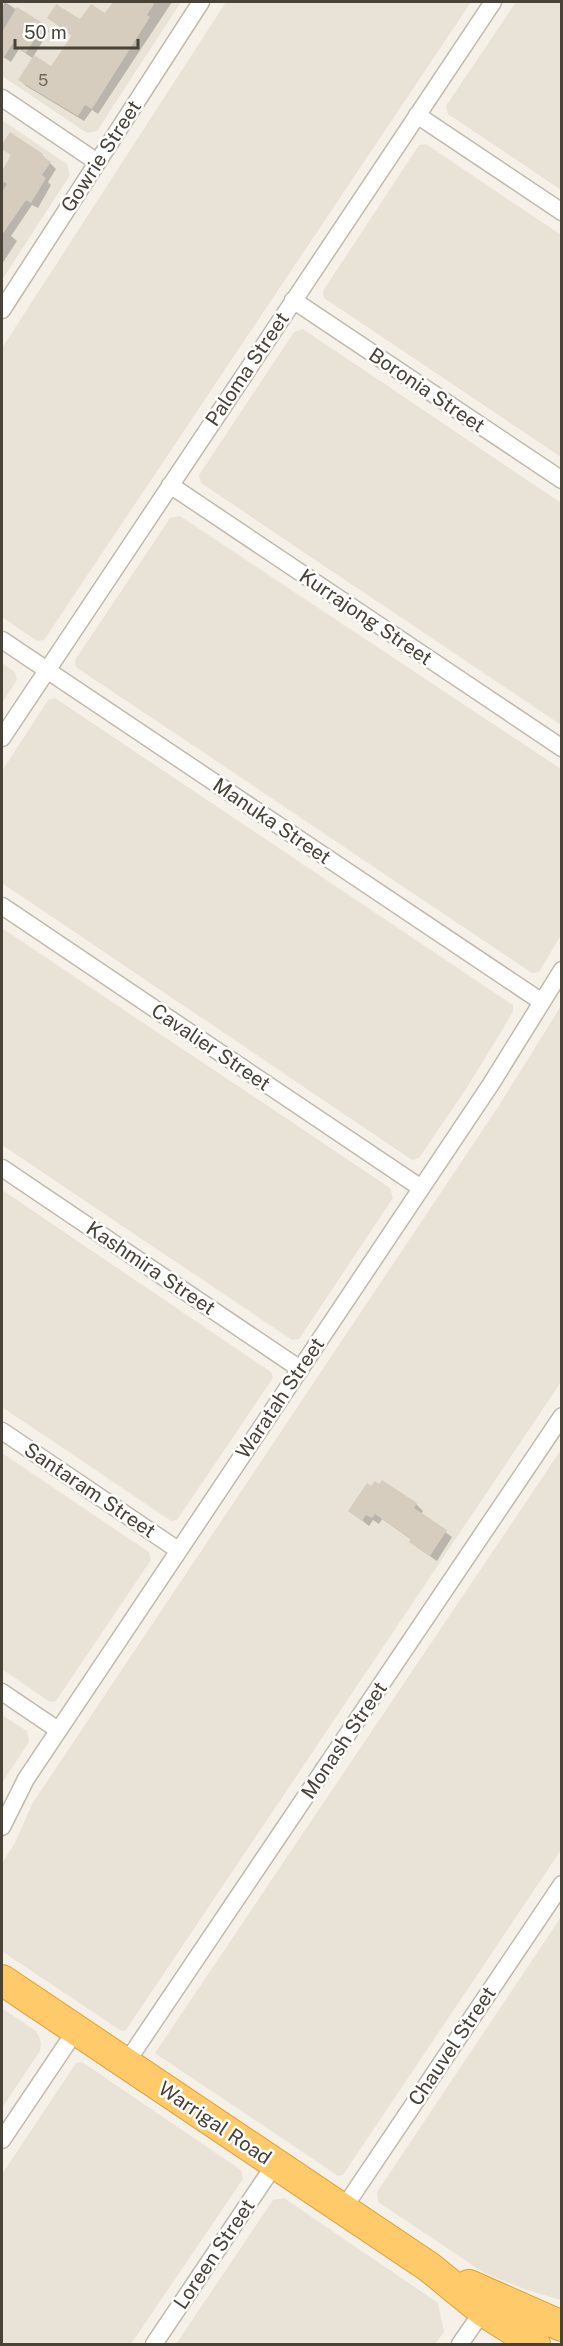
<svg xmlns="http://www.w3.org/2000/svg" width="563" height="2346" viewBox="0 0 563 2346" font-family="'Public Sans',sans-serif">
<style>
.residential{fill:#e9e3d7}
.shadow{fill:#0003}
.building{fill:#d7cdbe}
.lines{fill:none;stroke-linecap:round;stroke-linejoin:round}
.street-casing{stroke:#c1b9ab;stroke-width:19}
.highway-casing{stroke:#e19f37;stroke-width:32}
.street{stroke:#fff;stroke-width:16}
.highway{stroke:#ffca6a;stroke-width:30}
.labels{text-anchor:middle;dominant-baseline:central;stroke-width:5;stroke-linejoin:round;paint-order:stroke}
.number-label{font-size:16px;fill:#6c6559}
.street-label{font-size:20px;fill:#494237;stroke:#fff}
</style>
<rect width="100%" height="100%" fill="#f5f1e9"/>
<path class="residential" d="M2,2H181L97,131L87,133L2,76Z
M226,2H471L44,640L37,641L2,617V348Z
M516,2H561V190L448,114L446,106Z
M2,120L67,164L70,175L2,280Z
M426,144L561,235V457L324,298L323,291L419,145Z
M303,329L561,503V725L201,483L199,475L294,332Z
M180,516L561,769V935L539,972L532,973L76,667L75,660L170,518Z
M2,663L15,672L17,680L2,703Z
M55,698L513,1005V1012L468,1086L419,1158L412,1160L2,883V771L48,700Z
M2,928L390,1188L393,1198L299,1339L292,1340L2,1145Z
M561,1006V1382L126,2030L121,2031L2,1951V1863L15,1843L32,1804L498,1107Z
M2,1190L271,1372L273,1378L177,1520L171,1521L2,1407Z
M561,1450V1850L343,2175L338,2176L155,2053Z
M2,1453L149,1552L151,1560L56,1701L50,1702L2,1669Z
M2,1715L27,1731L29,1742L2,1783Z
M561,1917V2300L527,2290L484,2273L378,2202L377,2192Z
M2,2008L36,2031L39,2036L41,2044L40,2051L2,2108Z
M82,2062L241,2170L243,2179L131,2344H2V2174L76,2063Z
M284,2198L438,2303L444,2332L435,2344H176L273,2200Z"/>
<path class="shadow" d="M5,2L49,31L33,57L51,68L73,36L48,18L81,22L105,15L114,2L120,5L123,2H172L98,114L92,110L84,121L26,86L20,80L34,59L19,49L11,62L2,56V7Z
M10,134L42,155L56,169L48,182L51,185L38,208L32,205L11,236L17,241L2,264V174L12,156L2,147Z
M382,1482L416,1504L423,1511L421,1514L452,1537L437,1561L418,1548L411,1542L412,1540L382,1519L379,1524L373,1520L369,1526L350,1511L372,1488L379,1486Z"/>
<path class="building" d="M113,2H155L147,15L150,17L92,109L85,105L78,116L18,80L34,55L51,66L72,35L47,18L56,4L80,19L91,4L105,13Z
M17,7L44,24L26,53L12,44L2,61V32Z
M10,132L43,154L42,156L51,162L42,175L46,178L31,203L26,200L2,235V192L7,184L2,181V171L11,155L2,149V144Z
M382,1480L417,1503L414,1508L447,1530L430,1556L409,1542L411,1539L375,1514L372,1518L366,1515L362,1521L348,1511L367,1483L371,1486L375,1481L379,1484Z"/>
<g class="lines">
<defs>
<path id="street" d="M2,98L97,162
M417,115L562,212
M293,300L562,480
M2,310L201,2
M170,485L562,748
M2,640L542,1002
M2,738L493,2
M2,906L421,1188
M2,1168L300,1369
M2,1431L178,1550
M2,1692L58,1730
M2,1827L26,1779L491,1084L562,970
M126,2063L562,1416
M2,2140L76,2030
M343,2209L562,1884
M154,2344L275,2164
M460,2344L487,2305"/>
<path id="highway" d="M2,1980L429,2267L483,2311L535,2344
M469,2285L562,2326"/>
</defs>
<use href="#street" class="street-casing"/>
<use href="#highway" class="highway-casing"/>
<use href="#street" class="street"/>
<use href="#highway" class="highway"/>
</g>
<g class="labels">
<g class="number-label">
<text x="43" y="80">5</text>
</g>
<g class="street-label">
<text transform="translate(101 156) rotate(-57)">Gowrie Street</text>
<text transform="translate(247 369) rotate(-56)">Paloma Street</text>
<text transform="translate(427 390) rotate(34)">Boronia Street</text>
<text transform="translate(366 617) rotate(34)">Kurrajong Street</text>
<text transform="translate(272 821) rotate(34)">Manuka Street</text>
<text transform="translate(211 1047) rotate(34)">Cavalier Street</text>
<text transform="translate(151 1268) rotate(34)">Kashmira Street</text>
<text transform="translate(280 1398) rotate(-56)">Waratah Street</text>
<text transform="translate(90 1490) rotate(34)">Santaram Street</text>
<text transform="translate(344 1740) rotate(-56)">Monash Street</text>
<text transform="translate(452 2046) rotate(-56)">Chauvel Street</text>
<text transform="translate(215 2123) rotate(34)">Warrigal Road</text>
<text transform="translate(214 2254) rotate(-56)">Loreen Street</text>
</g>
</g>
<rect width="563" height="2346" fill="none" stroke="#494237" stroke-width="6"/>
<path d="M15 39v9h123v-9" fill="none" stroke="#494237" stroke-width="3"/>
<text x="24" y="39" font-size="18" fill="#494237" stroke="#ffffff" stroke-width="4.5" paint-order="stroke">50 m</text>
</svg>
